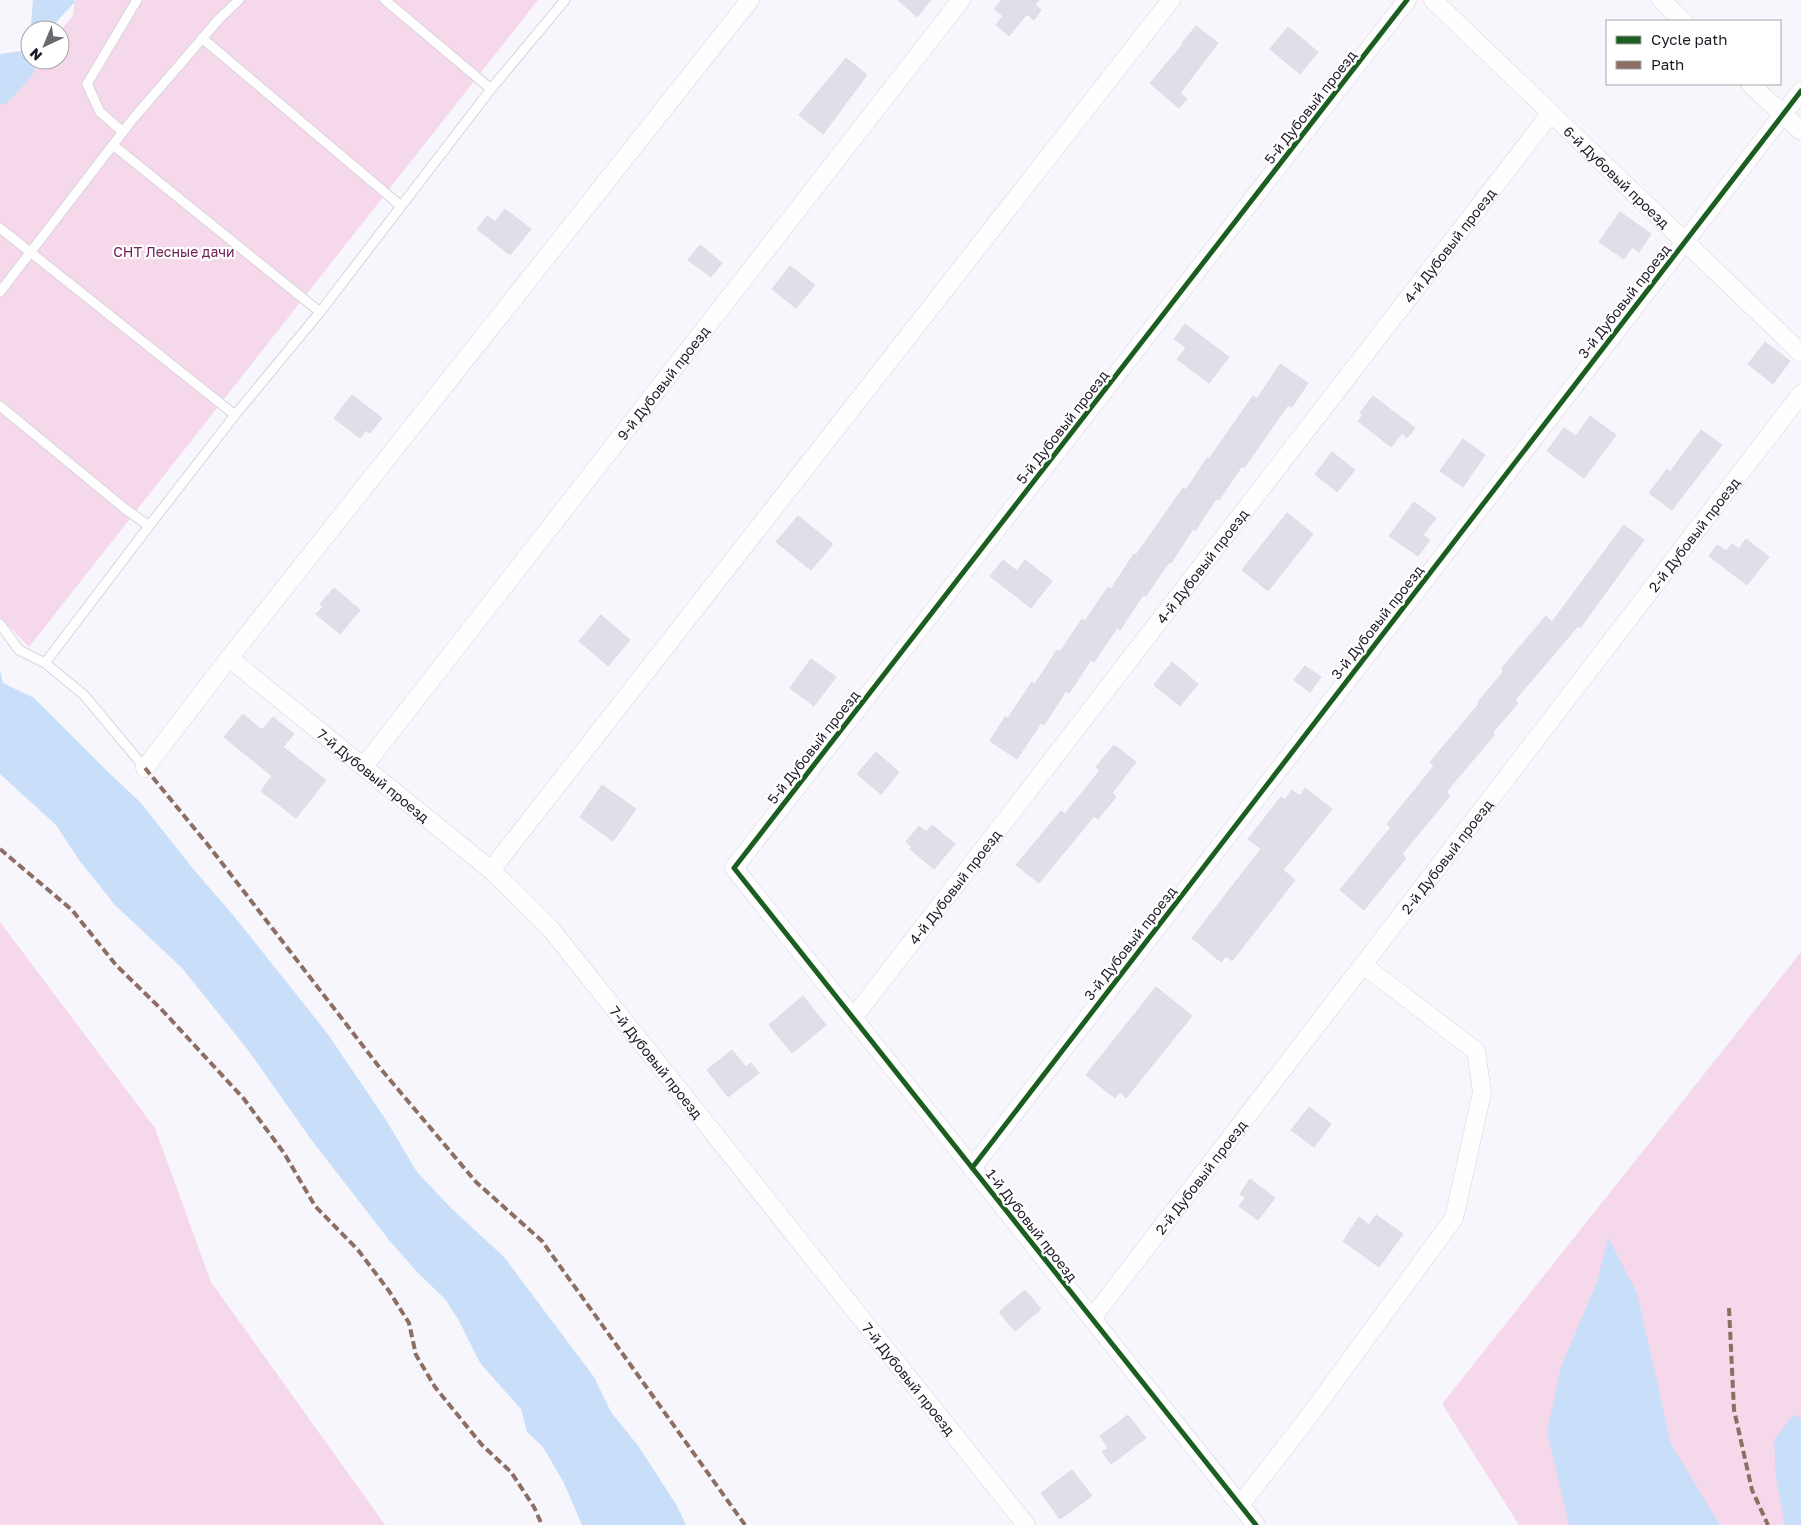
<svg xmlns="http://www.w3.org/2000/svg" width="1801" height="1525" viewBox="0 0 1801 1525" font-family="'Golos Text',sans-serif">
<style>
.green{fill:#f6d8eb}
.water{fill:#c9def8}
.building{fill:#dfdfe8;stroke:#dcdde4}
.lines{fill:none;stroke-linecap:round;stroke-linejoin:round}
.lane-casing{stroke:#d6d3dc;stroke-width:11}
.street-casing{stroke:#d6d3dc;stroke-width:19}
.lane{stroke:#fefeff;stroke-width:9}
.street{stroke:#fefeff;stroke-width:18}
.quiet{stroke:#8d6e63;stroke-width:4;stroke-dasharray:8 4;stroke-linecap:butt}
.cycleway-casing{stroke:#fff;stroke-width:8}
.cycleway{stroke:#1b5e20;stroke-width:5}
.labels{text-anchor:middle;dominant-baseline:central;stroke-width:4.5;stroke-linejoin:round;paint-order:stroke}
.street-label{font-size:14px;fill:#1e1b26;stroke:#fff}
.park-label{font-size:14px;fill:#722255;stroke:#fff}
</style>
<rect width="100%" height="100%" fill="#f7f6fc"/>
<path class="green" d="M75,0H538L29,647L0,617V101L36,60H60V31L73,16Z
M0,922L155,1128L211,1282L385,1525H0Z
M1801,952V1525H1519L1442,1404Z"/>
<path class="water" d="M33,0H74L75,2L49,30H30V60H38L32,76L7,103L0,105V54L21,51L31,26Z
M0,670L3,683L34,698L105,769L141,803L194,870L233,915L327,1033L386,1120L417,1172L451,1208L504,1257L594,1377L611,1412L639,1447L677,1506L686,1525H582L564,1483L543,1447L527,1432L521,1409L480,1363L458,1319L445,1299L417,1272L389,1240L313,1142L248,1050L182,968L115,905L79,860L56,825L0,774Z
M1608,1237L1637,1293L1671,1444L1720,1525H1569L1547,1432L1561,1367L1597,1282Z
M1794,1414L1801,1419V1525H1785L1776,1479L1774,1440Z"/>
<path class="building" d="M898,0H931L917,17Z
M1002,0H1039L1035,5L1041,10L1034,20L1027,14L1009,36L996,25L1003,16L994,9Z
M1196,26L1218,43L1180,93L1187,99L1179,108L1150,83L1183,44L1182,43Z
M1288,27L1318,52L1300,74L1270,49Z
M846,58L867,75L823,134L799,115Z
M505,209L531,229L510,255L477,229L487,216L495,222Z
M1620,212L1651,234L1639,252L1632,247L1624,259L1599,242Z
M700,245L722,263L711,277L688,260Z
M790,266L815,285L796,308L772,289Z
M1185,324L1229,357L1209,383L1177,359L1186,348L1174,339Z
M1765,342L1790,361L1773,384L1748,364Z
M1280,364L1308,383L1292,407L1288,405L1244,468L1242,466L1219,500L1216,499L1195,531L1193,529L1171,563L1169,562L1146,596L1143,595L1120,630L1117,628L1094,662L1091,660L1069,693L1066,691L1044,725L1041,723L1017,759L990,741L1005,717L1008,718L1032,682L1035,684L1057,650L1060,652L1082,619L1085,621L1108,587L1111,589L1134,554L1136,555L1183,488L1186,490L1207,458L1209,459L1253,396L1257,399Z
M352,395L382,418L370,433L366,430L360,438L334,418Z
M1373,396L1415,428L1407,438L1402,433L1391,447L1358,421L1363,415L1360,413Z
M1590,416L1616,435L1584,478L1547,451L1564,428L1576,436Z
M1701,430L1722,445L1672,510L1649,493L1667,469L1670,472Z
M1463,439L1485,455L1463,487L1440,471Z
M1332,452L1355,470L1337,492L1315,474Z
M1414,502L1436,518L1423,535L1430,540L1418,556L1389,536Z
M1287,513L1313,534L1268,591L1242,570Z
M798,516L833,544L811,570L776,542Z
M1624,525L1644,540L1580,628L1578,626L1515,700L1518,703L1493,732L1495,734L1446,792L1450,796L1402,854L1406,858L1364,910L1340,890L1391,827L1387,824L1434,766L1430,762L1479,704L1478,702L1504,671L1501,669L1546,616L1552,622Z
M1746,539L1769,557L1747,585L1709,556L1717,545L1726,551L1732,544L1739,549Z
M1003,560L1017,571L1025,560L1052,581L1031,608L990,576Z
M334,588L360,610L340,634L316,614L323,607L320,604Z
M601,615L630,640L608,666L579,641Z
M811,659L836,677L814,706L790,688Z
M1172,662L1198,684L1180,706L1154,685Z
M1305,666L1321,677L1310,692L1294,680Z
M243,714L262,730L273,717L294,734L283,747L326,780L296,818L261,791L272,776L224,737Z
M1114,745L1136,762L1112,793L1116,797L1098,819L1094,816L1039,883L1016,865L1061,811L1065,814L1100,770L1096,767Z
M876,752L899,772L881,794L857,774Z
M602,785L636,809L613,841L580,817Z
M1305,788L1332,809L1283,870L1295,880L1232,961L1226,956L1221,962L1192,938L1261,849L1248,839L1281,797L1285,800L1292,790L1300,796Z
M932,825L955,844L934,869L910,849L912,847L906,842L919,826L926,832Z
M1156,987L1192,1016L1126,1098L1120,1092L1115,1098L1086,1075Z
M803,996L826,1025L792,1053L769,1025Z
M732,1050L746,1067L751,1063L759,1073L728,1097L707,1070Z
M1309,1107L1331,1124L1314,1147L1291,1130Z
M1250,1179L1275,1198L1258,1220L1239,1206L1245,1198L1240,1194Z
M1376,1215L1403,1234L1379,1267L1343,1241L1359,1217L1369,1225Z
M1025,1290L1041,1309L1015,1331L999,1312Z
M1128,1415L1146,1438L1111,1464L1102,1452L1108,1448L1100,1436Z
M1072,1470L1092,1496L1060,1519L1041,1493Z"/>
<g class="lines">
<defs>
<path id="lane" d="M385,0L491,89
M202,38L401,206
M123,132L100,112L87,84L137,0
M113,145L320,312
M0,228L235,415
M0,292L132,120L219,19L239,0
M0,406L124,508L149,526
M0,624L19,650L45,663L84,695L145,768
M45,663L149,526L235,415L320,312L491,89L565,0"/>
<g id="street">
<path id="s1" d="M1433,0L1801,353"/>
<path d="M1661,0L1683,21"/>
<path d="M1750,84L1801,131"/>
<path id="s2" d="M229,658L491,870L550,928L1026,1525"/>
<path id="s3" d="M364,766L961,0"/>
<path d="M145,768L229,658L750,0"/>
<path d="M491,870L1171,0"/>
<path id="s4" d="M853,1018L1551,113"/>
<path d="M972,1168L1801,91"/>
<path id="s5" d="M1092,1318L1801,394"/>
<path d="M1240,1505L1307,1419L1454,1218L1482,1092L1476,1051L1363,965"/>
<path d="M1256,1525L734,868L1407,0"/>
</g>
</defs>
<use href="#lane" class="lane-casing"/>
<use href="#street" class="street-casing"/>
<use href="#lane" class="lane"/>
<use href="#street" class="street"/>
<path class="quiet" d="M145,768L208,845L380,1068L476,1182L542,1241L745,1525
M0,849L72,910L116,965L162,1010L244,1099L284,1153L315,1206L358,1250L389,1291L409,1323L416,1355L435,1387L482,1445L511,1472L534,1507L542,1525
M1729,1308L1734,1410L1752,1490L1768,1525"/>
<defs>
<path id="cycleway" d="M972,1168L1801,91
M1256,1525L734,868L1407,0"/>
</defs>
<use href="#cycleway" class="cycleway-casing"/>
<use href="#cycleway" class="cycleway"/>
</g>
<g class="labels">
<g class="street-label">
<text transform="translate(1310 107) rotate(-52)">5-й Дубовый проезд</text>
<text stroke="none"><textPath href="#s1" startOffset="255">6-й Дубовый проезд</textPath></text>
<text stroke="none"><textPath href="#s4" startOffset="976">4-й Дубовый проезд</textPath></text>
<text transform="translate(1624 301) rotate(-52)">3-й Дубовый проезд</text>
<text stroke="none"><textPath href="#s3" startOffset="486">9-й Дубовый проезд</textPath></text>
<text transform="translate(1062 427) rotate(-52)">5-й Дубовый проезд</text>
<text stroke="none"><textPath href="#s5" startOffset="988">2-й Дубовый проезд</textPath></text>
<text stroke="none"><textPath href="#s4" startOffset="571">4-й Дубовый проезд</textPath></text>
<text transform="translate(1377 622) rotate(-52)">3-й Дубовый проезд</text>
<text transform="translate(813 747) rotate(-52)">5-й Дубовый проезд</text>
<text stroke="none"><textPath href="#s2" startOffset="186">7-й Дубовый проезд</textPath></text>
<text stroke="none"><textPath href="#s5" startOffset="582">2-й Дубовый проезд</textPath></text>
<text stroke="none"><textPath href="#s4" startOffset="166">4-й Дубовый проезд</textPath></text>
<text transform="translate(1130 943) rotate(-52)">3-й Дубовый проезд</text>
<text stroke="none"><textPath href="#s2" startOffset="591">7-й Дубовый проезд</textPath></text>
<text stroke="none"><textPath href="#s5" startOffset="178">2-й Дубовый проезд</textPath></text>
<text transform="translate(1032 1225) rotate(52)">1-й Дубовый проезд</text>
<text stroke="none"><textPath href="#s2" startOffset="996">7-й Дубовый проезд</textPath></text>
</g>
<g class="park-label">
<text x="174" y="251">СНТ Лесные дачи</text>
</g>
</g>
<rect x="1606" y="20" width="175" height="65" fill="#ffffff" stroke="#a5a4a8"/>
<rect x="1616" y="36" width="25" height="8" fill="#1b5e20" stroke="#a5a4a8"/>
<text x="1651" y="45" font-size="15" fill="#1e1b26">Cycle path</text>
<rect x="1616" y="61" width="25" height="8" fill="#8d6e63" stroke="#a5a4a8"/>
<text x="1651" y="70" font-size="15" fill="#1e1b26">Path</text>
<g transform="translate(45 45) rotate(224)"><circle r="24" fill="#ffffff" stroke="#a5a4a8"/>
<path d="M0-4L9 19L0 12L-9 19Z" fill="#6a6871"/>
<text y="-8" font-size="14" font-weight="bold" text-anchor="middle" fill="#1e1b26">N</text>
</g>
</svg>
